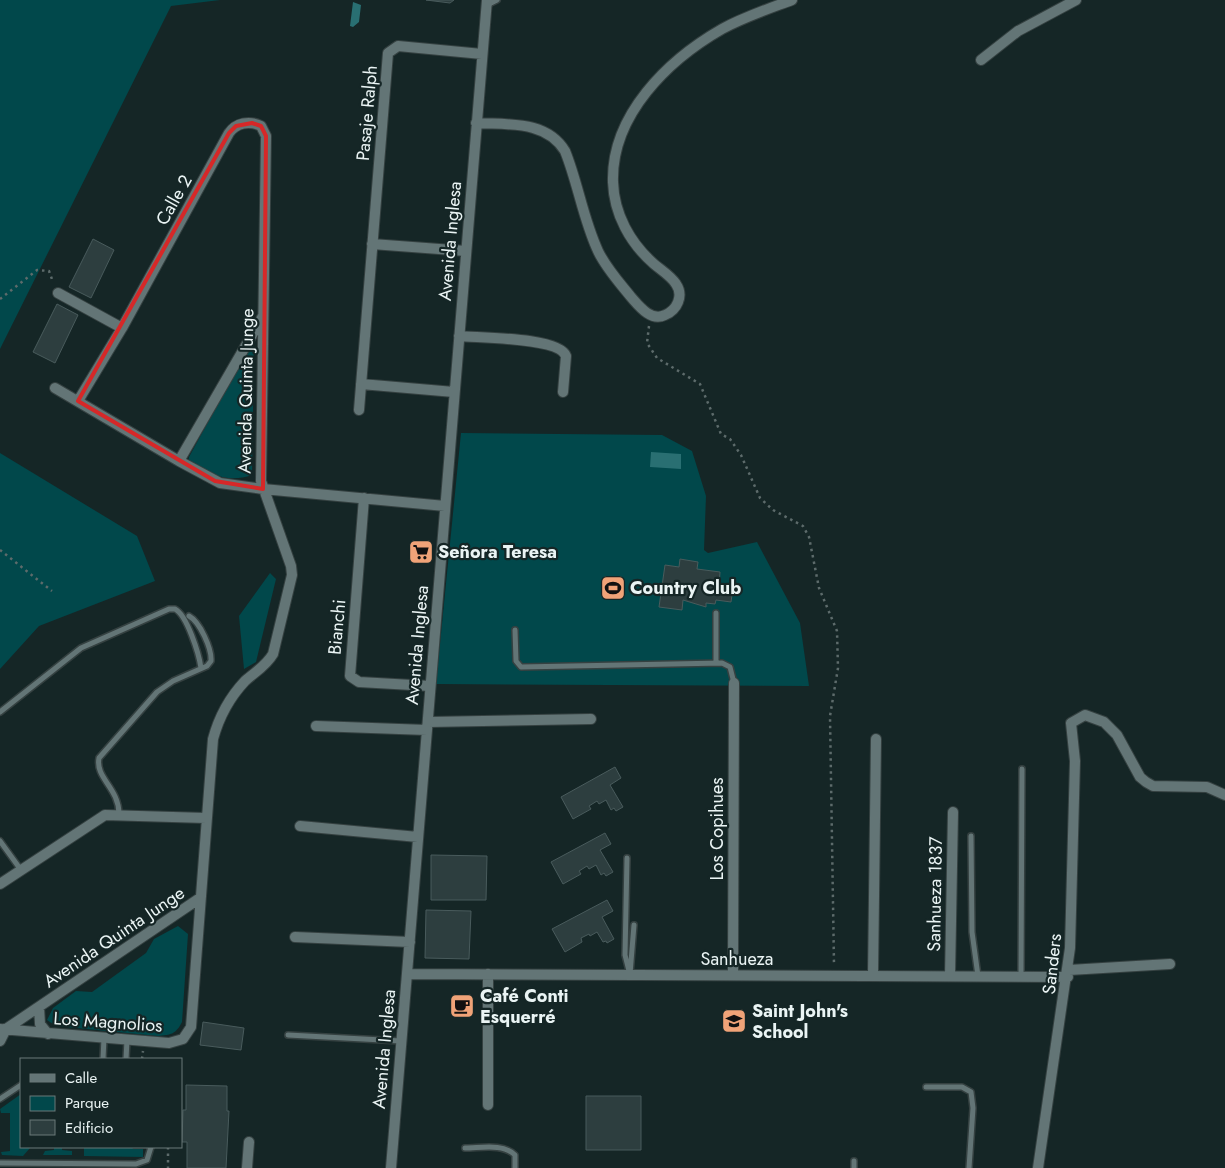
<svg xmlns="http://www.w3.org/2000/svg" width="1225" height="1168" viewBox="0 0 1225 1168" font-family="Jost,sans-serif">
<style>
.green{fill:#01484b}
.water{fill:#296f72}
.building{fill:#2d3e3f;stroke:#495b5c}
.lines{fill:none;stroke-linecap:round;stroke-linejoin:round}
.service-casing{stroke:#354141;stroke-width:8}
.minor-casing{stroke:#354141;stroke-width:12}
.path{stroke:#5d6b6b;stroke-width:2.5;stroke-dasharray:2.5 4;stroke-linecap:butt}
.service{stroke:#637576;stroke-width:5}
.minor{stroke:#637576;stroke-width:10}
.marked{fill:none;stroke:#d62828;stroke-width:4;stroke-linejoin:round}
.labels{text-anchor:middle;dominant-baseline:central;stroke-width:4.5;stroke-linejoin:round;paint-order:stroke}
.street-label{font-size:18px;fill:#eaf4f4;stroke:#152626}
.poi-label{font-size:18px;font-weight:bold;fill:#eaf4f4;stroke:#152626;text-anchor:start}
</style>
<rect width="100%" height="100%" fill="#152626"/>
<path class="green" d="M0,0H220L171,6L0,349Z
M254,342L252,475C227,484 210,473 188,462L189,457L251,343Z
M461,433L662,435L692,451L706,496L704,550L708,553L757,542L800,623L809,686L436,684Z
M0,453L137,536L155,581L39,626L0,669Z
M270,573L276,579L256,662L244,669L239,616Z
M178,926L188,934L182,1022C176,1034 171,1035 158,1036L56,1026L47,1020L53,1008L76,991L92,992L146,953L154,939Z
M21,1094V1147L30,1148L23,1156L2,1155L1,1152L10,1151V1113H1L0,1109Z
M54,1147H62V1150L72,1151V1155H43L45,1151L54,1150Z
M84,1147H132L133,1149H143V1157L84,1156Z"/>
<path class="water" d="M353,2L361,5L359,22L353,27L350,26Z
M651,452L681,454V469L650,467Z"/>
<path class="building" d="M426,0H454L450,3Z
M93,239L114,250L91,298L69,287Z
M57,304L78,315L55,363L33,352Z
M680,559L698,562L697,569L720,572L719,586L733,588L731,602L716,600L715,604L706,603V607L683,600L682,610L659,607L665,565L679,567Z
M615,767L621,778L610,785L623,807L616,811L614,808L611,810L606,800L599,804L597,801L589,806L591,809L573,819L561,797Z
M605,833L611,844L600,850L613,872L606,876L604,873L601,875L596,865L589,869L587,866L579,871L581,874L563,884L551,862Z
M431,855L487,856L486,900H431Z
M607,900L613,911L602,917L614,939L607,943L606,941L603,942L597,932L590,936L589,934L581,938L582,942L565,952L552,929Z
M426,910L471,911L469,959L425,958Z
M203,1022L244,1028L241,1050L200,1045Z
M186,1085L227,1086V1111H229L226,1168H187V1142H182L183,1110H186Z
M586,1096H641V1150H586Z"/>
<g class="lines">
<defs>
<path id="service" d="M487,5L497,0
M716,613V663
M515,630L516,661L521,667L722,663L730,667L734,683
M0,712L81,648L169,609H175C187,615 199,654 201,668
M119,814C119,788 95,778 99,758L157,692L173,681L207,666L211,661C212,649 200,622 189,616
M971,836L972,932L978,976
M0,841L21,870
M627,858L625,955L630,975
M630,974L634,925
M1021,976L1022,769
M288,1035L401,1041
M103,1059L104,1038
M126,1059L127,1040
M926,1087H962L971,1092L973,1108L969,1168
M0,1099L21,1085
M465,1148C481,1148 503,1143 515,1155V1168
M0,1163L136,1164L147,1160L151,1147
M854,1168V1161"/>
<path id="minor" d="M981,60L1018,31L1076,0
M476,123C508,125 546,120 565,151C578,183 583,219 598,251C606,268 619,282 631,297C639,306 651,322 665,315C677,310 684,296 676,284C671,276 661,270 654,264C630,243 614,214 613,182C611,115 668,60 722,29C744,17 768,9 792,0
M372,244L466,251
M58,293L122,328
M459,336C479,338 559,337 566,356L563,392
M361,384L454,392
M55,388L179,461L220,483L263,489L445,506
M359,410L388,53L398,46L482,54
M179,461L263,316
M364,498L350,676L359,682L430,686
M428,722L591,719
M316,726L427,730
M300,826L418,837
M0,884L105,815L206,818
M295,937L410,942
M1069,970L1170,964
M407,974L1068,977
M733,975L734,683
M873,976L876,739
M950,976L953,812
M39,1007L40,1024L48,1034
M0,1029L169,1043L183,1039L191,1027L213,739C219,717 229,698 245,681C255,672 266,666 273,654L292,575L291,566L261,481L266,136L261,126C249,120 236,123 229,133L122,328L78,401
M0,1041L6,1029L200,898
M488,1105V974
M247,1168L249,1142
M391,1168L487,0
M1038,1168L1070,948L1075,761L1071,723L1085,715L1104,722L1117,735L1140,777L1146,782L1153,786L1207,787L1225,795"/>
</defs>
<use href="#service" class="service-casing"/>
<use href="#minor" class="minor-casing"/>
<path class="path" d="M0,299L37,270L49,271L53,282
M649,326L647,343L657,358L700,384L721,434L730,439L741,455L760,498L773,510L803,526L809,537L819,588L837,631L838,668L830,716L834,965
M0,550L52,591
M142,1059L143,1051
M168,1147V1168"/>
<use href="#service" class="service"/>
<use href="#minor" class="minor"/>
</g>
<path class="marked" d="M252,123L261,126L266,136L263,489L215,481L78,401L229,133L236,126Z"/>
<defs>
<symbol id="supermarket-square" viewBox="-11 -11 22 22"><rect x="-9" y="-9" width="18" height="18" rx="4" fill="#f0a378" stroke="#152626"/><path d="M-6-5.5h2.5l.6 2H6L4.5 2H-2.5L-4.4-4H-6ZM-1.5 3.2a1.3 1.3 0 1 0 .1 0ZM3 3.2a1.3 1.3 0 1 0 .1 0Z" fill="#111"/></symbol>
<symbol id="stadium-square" viewBox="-11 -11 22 22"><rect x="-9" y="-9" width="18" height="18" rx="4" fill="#f0a378" stroke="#152626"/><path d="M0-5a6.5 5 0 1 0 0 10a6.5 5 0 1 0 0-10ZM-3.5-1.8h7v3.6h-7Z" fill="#111"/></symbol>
<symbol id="cafe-square" viewBox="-11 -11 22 22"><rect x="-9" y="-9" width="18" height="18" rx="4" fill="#f0a378" stroke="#152626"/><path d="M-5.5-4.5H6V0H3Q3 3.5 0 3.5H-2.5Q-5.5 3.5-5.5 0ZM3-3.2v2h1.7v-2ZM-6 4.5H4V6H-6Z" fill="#111"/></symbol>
<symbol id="school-square" viewBox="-11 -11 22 22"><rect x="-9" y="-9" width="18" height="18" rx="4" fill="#f0a378" stroke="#152626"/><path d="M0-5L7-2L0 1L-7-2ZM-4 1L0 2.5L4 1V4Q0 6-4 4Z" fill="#111"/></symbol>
</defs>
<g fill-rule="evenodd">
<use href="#supermarket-square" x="407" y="538" width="28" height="28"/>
<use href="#stadium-square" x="599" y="574" width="28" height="28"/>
<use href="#cafe-square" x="448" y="992" width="28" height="28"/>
<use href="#school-square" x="720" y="1007" width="28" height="28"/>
</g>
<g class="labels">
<g class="street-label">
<text transform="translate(367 113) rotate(-85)">Pasaje Ralph</text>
<text transform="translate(174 200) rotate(-61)">Calle 2</text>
<text transform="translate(450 241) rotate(-85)">Avenida Inglesa</text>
<text transform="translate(246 391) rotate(-89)">Avenida Quinta Junge</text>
<text transform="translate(337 627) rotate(-85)">Bianchi</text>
<text transform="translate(417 645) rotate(-85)">Avenida Inglesa</text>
<text transform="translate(717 829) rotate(-90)">Los Copihues</text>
<text transform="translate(935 894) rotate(-89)">Sanhueza 1837</text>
<text transform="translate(114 937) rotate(-34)">Avenida Quinta Junge</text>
<text x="737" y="959">Sanhueza</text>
<text transform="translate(1052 964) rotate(-84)">Sanders</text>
<text transform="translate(108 1022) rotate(4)">Los Magnolios</text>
<text transform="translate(384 1049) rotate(-85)">Avenida Inglesa</text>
</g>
<g class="poi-label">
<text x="438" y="552">Señora Teresa</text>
<text x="630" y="588">Country Club</text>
<text x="480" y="996">Café Conti<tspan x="480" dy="21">Esquerré</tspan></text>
<text x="752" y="1011">Saint John's<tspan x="752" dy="21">School</tspan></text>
</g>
</g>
<rect x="20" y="1058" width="162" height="90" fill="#152626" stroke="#6a7878"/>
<rect x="30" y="1074" width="25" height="8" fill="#637576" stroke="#6a7878"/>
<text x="65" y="1083" font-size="15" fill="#eaf4f4">Calle</text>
<rect x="30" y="1096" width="25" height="15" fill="#01484b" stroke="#6a7878"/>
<text x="65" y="1108" font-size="15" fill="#eaf4f4">Parque</text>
<rect x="30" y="1120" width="25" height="15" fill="#2d3e3f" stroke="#6a7878"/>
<text x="65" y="1133" font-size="15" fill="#eaf4f4">Edificio</text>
</svg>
